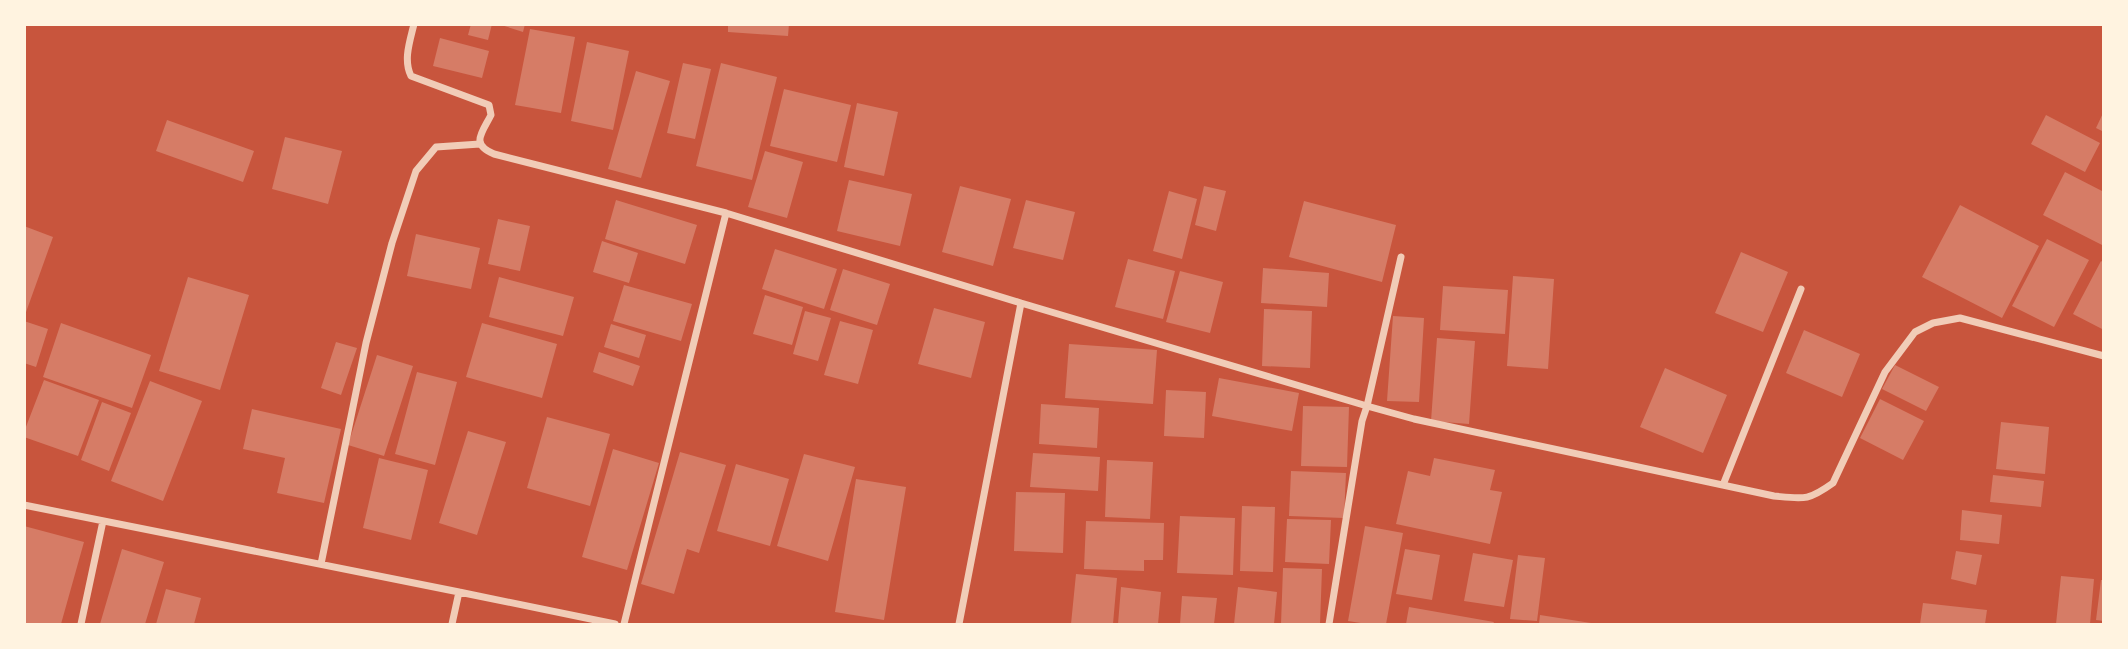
<svg xmlns="http://www.w3.org/2000/svg" width="2128" height="649" viewBox="0 0 2128 649" font-family="Arial,sans-serif">
<style>
.building{fill:#d67c66}
.lines{fill:none;stroke-linecap:round;stroke-linejoin:round}
.minor{stroke:#f1ccb7;stroke-width:7}
</style>
<rect width="100%" height="100%" fill="#c8553d"/>
<path class="building" d="M471,24H492L488,40L468,35Z
M498,24H525L523,32Z
M728,24H789L788,36L728,32Z
M530,29L575,37L561,113L515,105Z
M440,38L489,51L482,78L433,66Z
M587,42L629,51L613,130L571,121Z
M683,63L711,69L695,139L667,133Z
M721,63L777,77L752,180L696,166Z
M636,71L670,81L641,178L608,169Z
M784,89L851,105L837,162L770,146Z
M857,103L898,112L884,176L844,167Z
M2104,111V132L2096,128Z
M2046,115L2100,143L2085,172L2031,144Z
M167,120L254,151L243,182L156,151Z
M285,137L342,151L328,204L272,189Z
M765,151L803,162L787,218L748,207Z
M2065,172L2104,192V246L2043,215Z
M849,180L912,194L900,246L837,231Z
M960,186L1011,199L993,266L942,252Z
M1204,186L1226,191L1216,231L1195,225Z
M1169,191L1197,199L1182,259L1153,251Z
M616,200L697,225L685,264L605,239Z
M1026,200L1075,212L1063,260L1013,248Z
M1304,201L1396,225L1382,282L1289,257Z
M1960,205L2039,246L2002,318L1922,277Z
M498,219L530,226L520,271L488,264Z
M24,226L53,237L25,315H24Z
M416,234L480,248L471,289L407,276Z
M2047,239L2089,260L2054,327L2012,306Z
M602,241L638,253L629,283L593,272Z
M775,249L837,269L824,309L762,289Z
M1741,252L1788,272L1763,332L1715,313Z
M1128,259L1175,271L1163,319L1115,307Z
M2101,261L2104,263V330L2073,314Z
M1263,268L1329,273L1327,307L1261,303Z
M843,269L890,284L877,325L830,310Z
M1180,271L1223,282L1210,333L1166,322Z
M1513,276L1554,279L1548,369L1507,366Z
M188,277L249,295L220,390L159,371Z
M499,277L574,297L563,336L489,317Z
M624,285L692,304L681,341L613,321Z
M1443,286L1508,290L1505,334L1440,330Z
M765,295L803,307L792,345L753,334Z
M934,308L985,322L971,378L918,364Z
M1264,309L1312,311L1310,368L1262,366Z
M805,311L831,318L818,361L793,354Z
M1393,316L1424,318L1419,402L1387,401Z
M24,321L48,329L36,367L24,363Z
M840,321L873,330L858,384L824,375Z
M61,323L151,355L132,408L43,377Z
M482,323L557,344L542,398L466,377Z
M611,324L646,335L639,358L604,347Z
M1804,330L1860,354L1842,397L1786,373Z
M1437,338L1475,341L1469,424L1431,421Z
M336,342L357,348L341,395L321,388Z
M1069,344L1157,350L1153,404L1065,398Z
M599,352L640,366L633,386L593,372Z
M377,355L413,366L384,456L348,445Z
M1895,365L1939,387L1926,411L1882,389Z
M1665,368L1727,395L1703,453L1640,427Z
M417,372L457,382L435,465L395,454Z
M1219,378L1299,393L1292,431L1212,416Z
M44,380L99,400L78,456L24,437V432Z
M150,381L202,401L163,501L111,481Z
M1166,390L1206,392L1204,438L1164,436Z
M1880,399L1924,421L1903,460L1860,438Z
M102,402L131,413L109,471L81,460Z
M1041,404L1099,408L1097,448L1039,444Z
M1303,406L1349,407L1347,467L1301,466Z
M252,409L341,429L324,503L277,493L285,458L243,449Z
M547,417L610,434L590,506L527,488Z
M2001,422L2049,427L2045,474L1996,469Z
M468,431L506,442L477,535L439,523Z
M613,449L659,463L627,570L582,557Z
M680,452L726,465L699,553L687,549L674,594L641,584Z
M1033,453L1100,457L1098,491L1030,487Z
M804,454L855,467L828,561L777,546Z
M379,458L428,470L411,540L363,528Z
M1434,458L1495,470L1490,490L1502,492L1490,544L1396,524L1408,471L1430,476Z
M1107,460L1153,462L1150,519L1105,517Z
M736,464L789,479L770,546L717,531Z
M1291,471L1346,473L1344,518L1289,516Z
M1993,475L2044,481L2041,507L1990,502Z
M856,479L906,487L884,620L835,612Z
M1016,492L1065,493L1063,553L1014,551Z
M1242,506L1275,507L1273,572L1240,571Z
M1962,510L2002,515L1999,544L1960,540Z
M1180,516L1235,518L1233,575L1177,573Z
M1287,519L1331,520L1329,564L1285,562Z
M1086,521L1164,523L1163,560H1144V571L1084,569Z
M24,526L84,542L61,624H24Z
M1365,526L1403,533L1386,624H1367L1348,621Z
M122,549L164,562L145,624H100Z
M1405,549L1440,555L1432,600L1396,594Z
M1956,551L1982,555L1976,585L1951,579Z
M1473,553L1513,560L1504,607L1464,601Z
M1518,555L1545,558L1537,621L1510,619Z
M1283,568L1322,569L1320,624H1281Z
M1076,574L1117,578L1113,624H1071Z
M2061,576L2094,579L2090,624H2056Z
M2101,580H2104V621L2096,620Z
M1121,587L1161,592L1158,624H1118Z
M1238,587L1277,592L1274,624H1234Z
M166,589L201,598L194,624H156Z
M1182,596L1217,598L1214,624H1180Z
M1923,603L1987,610L1985,624H1920Z
M1409,607L1494,622L1493,624H1406Z
M1540,615L1591,623V624H1539Z"/>
<g class="lines">
<path class="minor" d="M414,24C410,41 403,60 411,76L489,105L491,115C482,133 470,144 494,154L726,213L624,624
M726,213L1021,303L959,624
M1021,303L1367,406L1401,257
M1723,485L1801,289
M24,505L459,592L615,624
M321,564L366,343L392,243L416,171L436,147L480,144
M81,624L103,521
M452,624L459,592
M1329,624L1362,421L1367,406L1414,419L1774,496C1804,499 1808,501 1833,483L1885,372L1915,332L1933,323L1960,318L2104,356"/>
</g>
<rect width="2128" height="649" fill="none" stroke="#fff3e0" stroke-width="52"/>
</svg>
